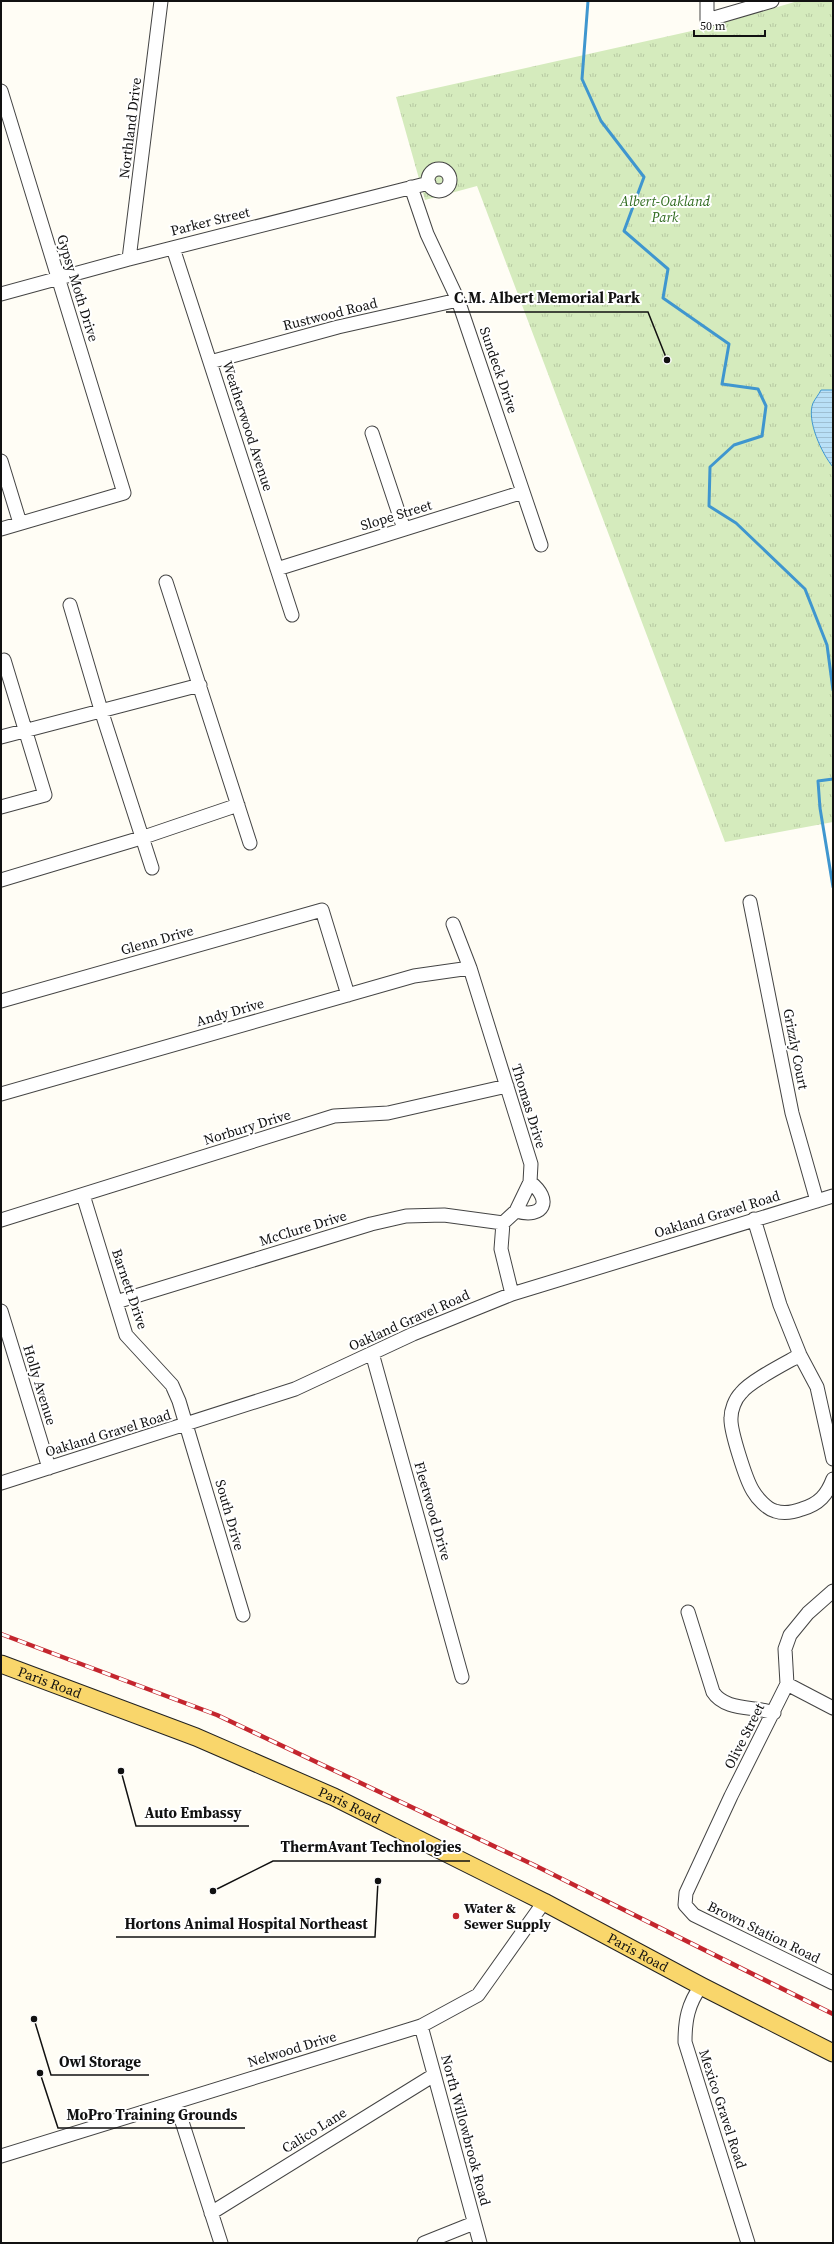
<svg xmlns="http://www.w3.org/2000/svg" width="834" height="2244" viewBox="0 0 834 2244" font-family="'Source Serif 4',serif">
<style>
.park{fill:url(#park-tufts)}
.water{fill:url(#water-rules);stroke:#3f96cf}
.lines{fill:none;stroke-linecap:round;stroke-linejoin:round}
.stream{stroke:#3f96cf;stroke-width:3}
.minor-casing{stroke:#444;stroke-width:15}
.major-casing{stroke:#222;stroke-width:19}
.minor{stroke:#fff;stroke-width:13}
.major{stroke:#f9d66b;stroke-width:17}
.rail-casing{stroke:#c4262e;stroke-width:4.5}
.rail{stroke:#fff;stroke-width:3;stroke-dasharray:9;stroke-linecap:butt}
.poi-dot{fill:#c4262e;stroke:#fff;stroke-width:1.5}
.labels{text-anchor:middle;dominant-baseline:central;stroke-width:4;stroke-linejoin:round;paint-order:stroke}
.street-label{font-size:14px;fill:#111;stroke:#fff}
.park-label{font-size:14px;font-style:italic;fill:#2f6b1f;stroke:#fff}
.poi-label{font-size:14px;font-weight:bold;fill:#111;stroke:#fff;text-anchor:start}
.leader{fill:none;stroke:#111;stroke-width:1.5}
.callout-dot{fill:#111;stroke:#fff;stroke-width:1.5}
.callout-label{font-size:15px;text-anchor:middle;font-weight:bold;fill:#111;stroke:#fff;stroke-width:4;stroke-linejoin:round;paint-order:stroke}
</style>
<defs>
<pattern id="park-tufts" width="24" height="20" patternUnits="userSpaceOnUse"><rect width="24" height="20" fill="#d5ebbd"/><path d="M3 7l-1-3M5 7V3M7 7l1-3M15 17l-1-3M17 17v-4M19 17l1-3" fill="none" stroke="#b6c8a1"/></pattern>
<pattern id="water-rules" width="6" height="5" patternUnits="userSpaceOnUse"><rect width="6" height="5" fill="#b9e0f7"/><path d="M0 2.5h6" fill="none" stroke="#9ebfd3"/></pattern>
</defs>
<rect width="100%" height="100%" fill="#fffdf5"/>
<path class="park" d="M798,1H833V822L725,842L477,186L425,200L396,97L705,28Z"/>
<path class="water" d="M821,390H833V467C822,454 806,420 813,403C815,399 819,394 821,390Z"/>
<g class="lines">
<path class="stream" d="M588,1L582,79L601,121L644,177L624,231L668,269L663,298L729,344L722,384L758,389L766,406L762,436L734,445L710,467L709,506L736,523L805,589L827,645L833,690
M833,779L818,781L820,808L833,887"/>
<defs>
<path id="minor" d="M707,1V20L772,1
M1,91L124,493L1,529
M428 180a11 11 0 1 1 22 0a11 11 0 1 1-22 0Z
M411,187L427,234L458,300L541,545
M173,248L292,615
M129,259L161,1
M1,294L129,259L429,183
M210,362L338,327L458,300
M372,433L404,529
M1,461L20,523
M277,569L523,492
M166,582L250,843
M70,605L101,710L152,868
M1,661L4,660L45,795L1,807
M1,737L200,685
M1,880L141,838L238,805
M750,902L792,1113L817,1201
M453,924L470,968L531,1164L530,1182L516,1211L503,1223L501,1249L512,1294
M1,1001L322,910L348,995
M1,1094L414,976L470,968
M83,1195L126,1335L172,1385L179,1401L243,1615
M516,1211C544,1219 553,1200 530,1182
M754,1219L780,1305L800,1355L817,1387L833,1459
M1,1220L334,1116L388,1113L507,1086
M116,1302L371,1224L406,1216L444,1215L503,1223
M1,1311L49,1468
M372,1353L462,1677
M800,1355C786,1363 750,1381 741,1393C735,1399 731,1410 731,1418C730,1430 746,1480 753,1491C757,1498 767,1509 775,1511C784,1514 794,1512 802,1509C819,1504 827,1495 833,1479
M1,1483L295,1389L413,1334L512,1294L833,1196
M833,1591L808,1613L790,1635L785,1649L787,1684L731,1796L686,1893L685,1905L694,1915L833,1983
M688,1612L713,1692C725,1711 755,1706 774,1713
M787,1684L833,1708
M701,1986C688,2004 685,2020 685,2042L748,2243
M421,2026L480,2243
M176,2103L221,2243
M1,2156L421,2026L478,1995L544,1902
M211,2213L434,2075
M424,2243L474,2223"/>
<g id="major">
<path id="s1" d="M1,1664L196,1737L334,1797L544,1902L701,1986L833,2053"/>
</g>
</defs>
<use href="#minor" class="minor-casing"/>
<use href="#major" class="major-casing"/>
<use href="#minor" class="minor"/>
<use href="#major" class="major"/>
<defs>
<path id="rail" d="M1,1634L217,1715L534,1865L833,2014"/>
</defs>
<use href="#rail" class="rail-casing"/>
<use href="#rail" class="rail"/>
</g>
<circle class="poi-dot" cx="456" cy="1916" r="4"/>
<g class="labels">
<g class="street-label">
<text transform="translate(130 128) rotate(-83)">Northland Drive</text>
<text transform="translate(210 221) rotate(-14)">Parker Street</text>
<text transform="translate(78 288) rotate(73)">Gypsy Moth Drive</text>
<text transform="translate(330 314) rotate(-14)">Rustwood Road</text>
<text transform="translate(499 370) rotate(71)">Sundeck Drive</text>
<text transform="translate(248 426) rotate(72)">Weatherwood Avenue</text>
<text transform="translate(396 515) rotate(-17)">Slope Street</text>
<text transform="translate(157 940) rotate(-16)">Glenn Drive</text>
<text transform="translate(230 1012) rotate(-16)">Andy Drive</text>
<text transform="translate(796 1049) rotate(79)">Grizzly Court</text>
<text transform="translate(529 1106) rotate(73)">Thomas Drive</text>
<text transform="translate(247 1127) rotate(-17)">Norbury Drive</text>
<text transform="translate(717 1214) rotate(-17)">Oakland Gravel Road</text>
<text transform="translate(303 1228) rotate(-17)">McClure Drive</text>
<text transform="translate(130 1289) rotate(71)">Barnett Drive</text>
<text transform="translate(409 1320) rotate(-24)">Oakland Gravel Road</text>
<text transform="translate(40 1385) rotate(73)">Holly Avenue</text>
<text transform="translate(108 1433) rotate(-17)">Oakland Gravel Road</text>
<text transform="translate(433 1511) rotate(74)">Fleetwood Drive</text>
<text transform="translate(230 1515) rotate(74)">South Drive</text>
<text stroke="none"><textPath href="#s1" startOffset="52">Paris Road</textPath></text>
<text transform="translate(744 1736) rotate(-63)">Olive Street</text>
<text stroke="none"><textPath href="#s1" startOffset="376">Paris Road</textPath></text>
<text transform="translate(764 1932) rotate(26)">Brown Station Road</text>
<text stroke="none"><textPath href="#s1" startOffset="700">Paris Road</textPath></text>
<text transform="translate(292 2049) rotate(-17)">Nelwood Drive</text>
<text transform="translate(723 2109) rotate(72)">Mexico Gravel Road</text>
<text transform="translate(314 2130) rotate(-32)">Calico Lane</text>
<text transform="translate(466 2130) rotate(75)">North Willowbrook Road</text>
</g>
<g class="park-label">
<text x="665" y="201">Albert-Oakland<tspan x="665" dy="16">Park</tspan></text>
</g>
<g class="poi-label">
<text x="464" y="1908">Water &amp;<tspan x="464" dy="16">Sewer Supply</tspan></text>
</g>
</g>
<path class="leader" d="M667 360L648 312H446M121 1771L136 1826H249M213 1891L273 1861H470M378 1881L375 1937H116M34 2019L51 2075H149M40 2073L58 2128H245"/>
<g class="callout-dot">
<circle cx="667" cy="360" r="4"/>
<circle cx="121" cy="1771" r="4"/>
<circle cx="213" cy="1891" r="4"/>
<circle cx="378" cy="1881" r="4"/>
<circle cx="34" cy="2019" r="4"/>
<circle cx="40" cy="2073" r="4"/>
</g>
<g class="callout-label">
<text x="547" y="303">C.M. Albert Memorial Park</text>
<text x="193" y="1818">Auto Embassy</text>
<text x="371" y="1852">ThermAvant Technologies</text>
<text x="246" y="1929">Hortons Animal Hospital Northeast</text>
<text x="100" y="2067">Owl Storage</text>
<text x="152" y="2120">MoPro Training Grounds</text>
</g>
<rect width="834" height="2244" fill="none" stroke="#111111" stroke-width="4"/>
<path d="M694 30v6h71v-6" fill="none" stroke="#111111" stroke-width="2"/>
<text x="700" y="30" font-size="12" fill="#111111" stroke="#ffffff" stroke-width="3" paint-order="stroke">50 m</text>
</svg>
